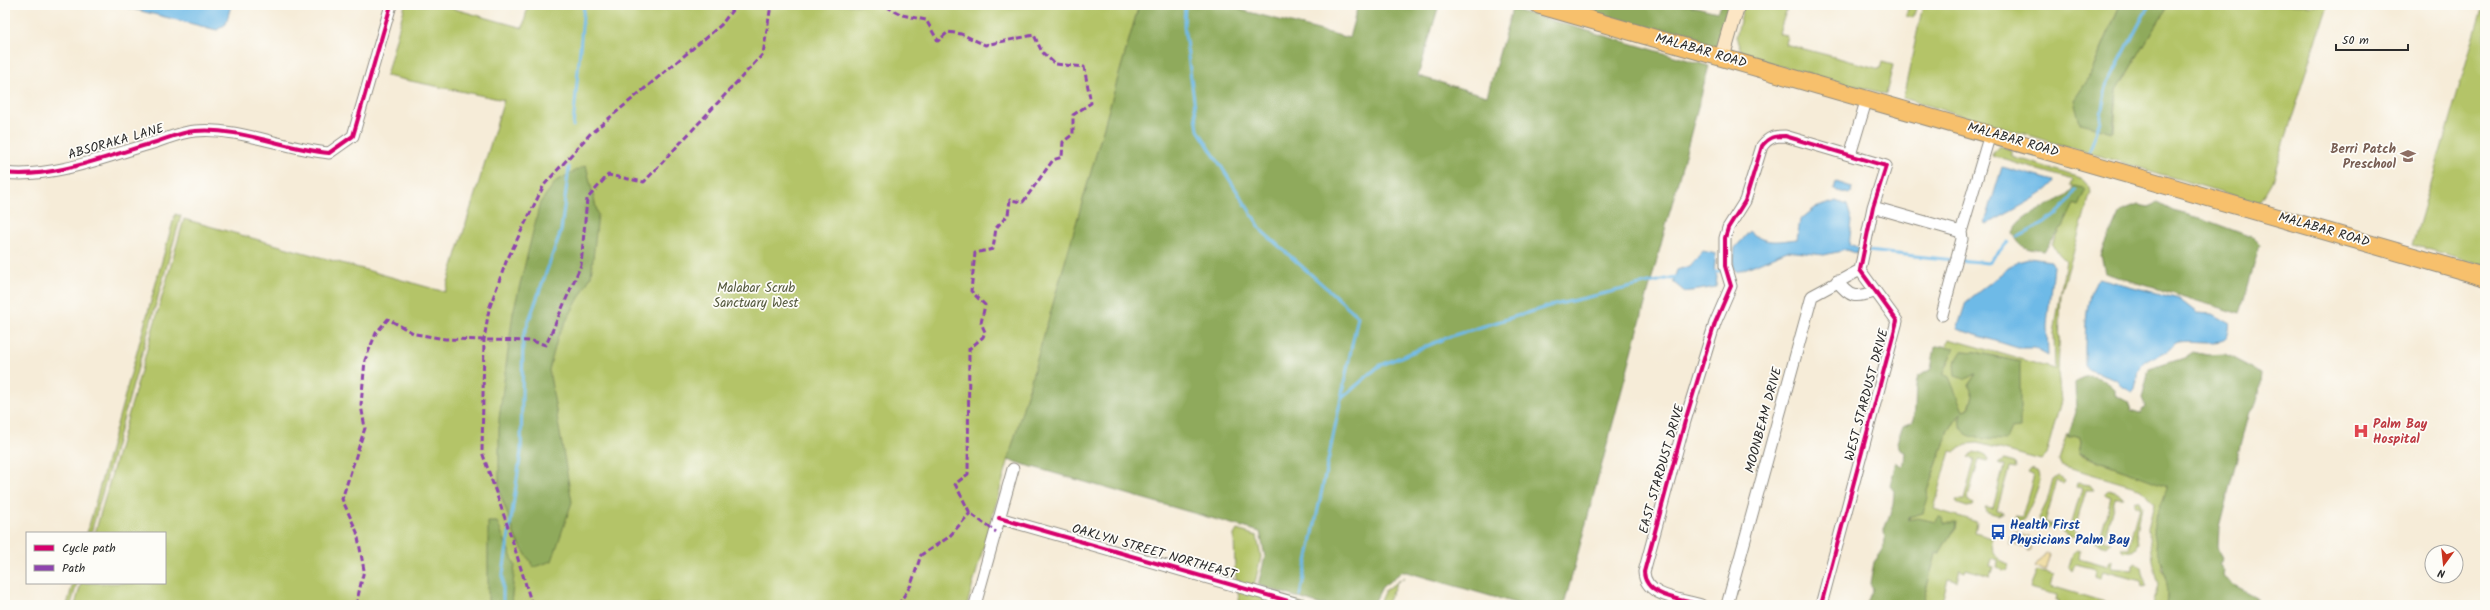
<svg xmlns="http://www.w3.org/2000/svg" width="2490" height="610" viewBox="0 0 2490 610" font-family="Kalam,sans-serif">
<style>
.green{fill:#b4c467;stroke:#707849;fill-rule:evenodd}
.forest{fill:#8faa5c;stroke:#5d6a44}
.sand{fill:#eeda9e;stroke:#8c8264}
.water{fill:#6ebae7;stroke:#4c7289}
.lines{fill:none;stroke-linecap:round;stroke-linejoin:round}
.stream{stroke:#6ebae7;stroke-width:3}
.street-casing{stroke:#908c82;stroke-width:13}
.secondary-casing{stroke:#908c82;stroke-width:17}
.primary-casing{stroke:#908c82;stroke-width:19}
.street{stroke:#fff;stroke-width:11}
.secondary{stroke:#fce6c4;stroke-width:15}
.primary{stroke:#f7c06c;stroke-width:17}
.quiet{stroke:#8e44ad;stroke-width:3;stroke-dasharray:6 3;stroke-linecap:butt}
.cycleway-casing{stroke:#fdfcf7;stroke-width:6}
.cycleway{stroke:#d6006c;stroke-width:4}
.labels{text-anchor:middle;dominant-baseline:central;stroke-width:3.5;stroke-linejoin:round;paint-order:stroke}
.street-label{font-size:13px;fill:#2b2b2b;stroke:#fdfcf7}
.education-label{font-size:13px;font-weight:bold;fill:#785e54;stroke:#fdfcf7;text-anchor:end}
.park-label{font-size:13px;fill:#54593d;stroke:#fdfcf7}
.health-label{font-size:13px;font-weight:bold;fill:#be3a42;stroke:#fdfcf7;text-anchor:start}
.transit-label{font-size:13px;font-weight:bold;fill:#164399;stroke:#fdfcf7;text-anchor:start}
</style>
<rect width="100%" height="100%" fill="#fdfcf7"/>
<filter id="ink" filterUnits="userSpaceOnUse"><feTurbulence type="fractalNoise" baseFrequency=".025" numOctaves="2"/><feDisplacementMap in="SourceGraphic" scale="8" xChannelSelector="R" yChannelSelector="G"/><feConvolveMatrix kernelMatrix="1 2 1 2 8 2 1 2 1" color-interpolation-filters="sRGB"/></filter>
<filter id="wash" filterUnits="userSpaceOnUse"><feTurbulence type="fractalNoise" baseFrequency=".012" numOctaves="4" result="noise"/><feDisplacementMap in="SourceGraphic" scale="16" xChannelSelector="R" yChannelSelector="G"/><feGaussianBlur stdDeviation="0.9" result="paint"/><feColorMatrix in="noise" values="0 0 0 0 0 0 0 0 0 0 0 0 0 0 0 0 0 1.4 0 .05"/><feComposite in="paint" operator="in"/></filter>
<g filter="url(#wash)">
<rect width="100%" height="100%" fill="#f6ecd8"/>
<path class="green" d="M405,5H440L523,28L528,5H1139L967,605H75L81,583H165V533H95L184,219L445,292L504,100L386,76Z
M1744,5H1788L1779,33L1787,36L1785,44L1880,69L1882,62L1893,65L1886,94L1776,65L1742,53L1736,37Z
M1899,5H1917L1913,18L1906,16L1908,8Z
M1923,5H2120L2089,78L2075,100L2114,132L2117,90L2168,5H2328L2272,181L2259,203L1903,98Z
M2483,5H2485V265L2413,245Z
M2000,146L2012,150V156L2083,179L2090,187L2091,192L2061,294L2058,373L2061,401L2046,455L2041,460L1978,443L1966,444L1956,452L1950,451L1934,509L1977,522L1975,532L1992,537C1991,552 1995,560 2010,564L2007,571L1996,568L1997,561L1991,559L1989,566L1993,567L1990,576L1966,569L1965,572L1960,570L1957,581L1948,579L1941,605H1922L1936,553H1939L1952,532L1950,524L1907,520L1928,498L1927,490L1949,430L1963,411L1943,374L1955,348L1946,347L1949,339L2055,369L2054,333L2066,260L2052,246L2074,204L2078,206L2085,189L2071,186L2073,180L1992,156L1993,152ZM1962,351L1976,352L2020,362L1959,421L1963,411L1969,409L1973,396L1969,384L1977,373Z
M175,214L181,216L91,533H87Z
M2067,433L2068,437L2079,436L2081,441L2079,454L2166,485V497L2155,517V542L2159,549L2161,568L2169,586L2167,605H2153L2158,585L2152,561L2148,528L2154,504L2142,489L2061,465L2059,460Z
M1974,452L1985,455L1988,459L1987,462L1979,460L1967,501L1974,504L1973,506L1967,507L1958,504L1956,500H1964L1975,459L1968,457Z
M2004,460L2015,463L2016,469L2009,468L1997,510L2004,512L1998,515L1987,512L1985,507L1993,508L2004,466L1998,464Z
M2031,469L2038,471C2045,481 2029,508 2024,519L2018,521L2015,516L2022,517L2034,475L2028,473Z
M2059,476L2065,480L2064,483L2057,481L2045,522L2052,525L2047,528L2042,525L2039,518L2047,502L2053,479Z
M2077,483L2090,485L2094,490H2086L2074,532L2081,534L2079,537C2072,538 2066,537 2061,531L2063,528L2070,530L2082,488L2076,487Z
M2108,490L2118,493L2123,498H2115L2104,540L2110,542L2106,546L2094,542L2093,537L2100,539L2111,497L2104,494Z
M2135,500L2139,501L2142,507L2137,531L2139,544L2136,549L2124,552L2121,548H2129L2140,507L2134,504Z
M1237,530L1257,536L1261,557L1254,587L1306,605H1260L1253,603L1240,605L1235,571L1234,535Z
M2077,550L2080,551L2079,558L2108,566L2110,560H2113L2112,568L2132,570V564L2135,562L2142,567L2146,586L2142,587L2141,581L2103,571L2100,578L2095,576L2096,569L2076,564L2073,571L2069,566L2073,553Z
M2037,571L2054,575L2051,586L2115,605H2057L2058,600H2055L2056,595L2030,588Z
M1405,577L1397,582L1386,605H1378L1385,590Z
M73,583H77L71,605H67Z"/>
<path class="forest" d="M1139,5H1242L1241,10L1349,38L1358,5H1439L1418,76L1487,96L1512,9L1709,66L1564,605H1522L1403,571L1382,587L1373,605H1321L1258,585L1265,557L1260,532L1008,460Z
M1559,5H1688L1717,12L1722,5H1732L1719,51Z
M2120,5H2168L2117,90L2113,132L2080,123L2074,100L2089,78Z
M586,165L598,215L591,276L558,336L549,370L572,502L552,561L534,567L516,539L499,490V419L513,313L540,203L556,181Z
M2075,186L2086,189L2078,206L2074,204L2063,227L2044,251C2028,249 2019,249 2013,232C2025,207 2065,205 2075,186Z
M2158,203L2173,211L2203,219L2254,238L2260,244L2240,314L2105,273L2101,255L2120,212L2138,205L2149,207Z
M1942,346L1955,348L1943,374L1949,377L1963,411L1969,409L1973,396L1969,384L1976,374L1965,379L1955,376L1954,364L1962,351L1976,352L2020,362V428L2011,429L2006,440C1994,439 1967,441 1961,428C1958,423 1961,417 1961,413L1949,430L1927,490L1928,498L1923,513L1909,517L1907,520L1918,518L1935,522L1939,517L1943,518L1944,523H1957L1956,529L1952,532L1939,554L1936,553L1922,605H1866L1873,588L1870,584L1874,562L1881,553L1885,541L1884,530L1893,505L1894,491L1890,486L1896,462L1901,466L1904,463L1905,451L1900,449L1897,442L1903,426L1912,422C1918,407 1913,392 1918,377L1931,369L1935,347Z
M2193,352L2207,355L2225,354L2261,373L2259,394L2256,404L2248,415L2219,528L2218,547L2223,559L2219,564L2224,571L2223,576L2234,585L2257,597L2256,605H2167C2172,581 2156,557 2153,533C2152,515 2166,503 2166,486L2079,453L2081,441L2079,436L2068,437L2076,411L2075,383C2087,370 2104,378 2115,389V395L2128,402L2131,410L2141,413L2146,407L2142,398L2149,369L2184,358Z
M488,522H497L515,565L511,605H488Z"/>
<path class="sand" d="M2017,532L2029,536L2032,541L2031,550L2028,551L2029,549L2011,544L2009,546V538Z
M2046,553L2050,554L2045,571L2035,566Z"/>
<path class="water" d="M117,5H231L226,24L217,30Z
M2002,167L2054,181C2054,191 1999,217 1988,224L1985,223Z
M1836,182L1852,187L1851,193L1849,194L1834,190Z
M1837,201L1847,205L1852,221L1849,244L1858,247V254L1846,250L1824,255L1787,251L1737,272L1733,268L1735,248L1750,231C1764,245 1778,241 1797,239L1800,220L1815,208Z
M1703,251L1716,254L1714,272L1717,275L1716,287L1685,292L1673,282L1677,270L1690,266Z
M2029,258L2051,261L2053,265L2047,326L2048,356L2034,348H2018L1957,329L1966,302L2017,261Z
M2099,278L2179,299L2197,313L2212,314L2230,324C2229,328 2229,333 2227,337C2221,347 2188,338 2176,343C2172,345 2171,349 2167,351C2157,357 2145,358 2139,369C2135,376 2138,389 2132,392L2123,387L2117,379L2087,369L2085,364C2085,346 2084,289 2099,278Z"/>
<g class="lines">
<path class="stream" d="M1185,5L1184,26L1198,130L1263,232L1358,316L1300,596
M573,126L584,5
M2089,153L2100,121L2106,87L2149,5
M2017,237C2045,223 2059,218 2076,190
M1858,250L1954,260
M1959,260L1988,263L2008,242
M1714,272L1724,270
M1342,398L1379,366L1451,336L1550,306L1675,277
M503,605V574L521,452L523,337L561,231L569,167"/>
</g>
</g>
<g filter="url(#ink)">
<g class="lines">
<defs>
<path id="street" d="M1850,155L1867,98
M5,173C53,179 110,155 156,142C168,138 182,132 195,131C240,127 284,149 329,153L353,136L391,5
M1873,207L1961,232
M1837,281C1850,298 1855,298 1874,292
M1942,315L1962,239L1961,232L1990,134
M999,518L1302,605
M975,605L1013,469
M1701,605C1681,599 1645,597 1644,572L1685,421L1715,323L1731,286L1725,266V238L1728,228L1745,201L1762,146C1769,137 1774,136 1785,136L1886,166L1873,207L1860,270L1897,321L1821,605
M1727,605L1812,296L1860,270"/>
<path id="secondary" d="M1722,57L1737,5"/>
<path id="primary" d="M1539,5L2485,277"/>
</defs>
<use href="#street" class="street-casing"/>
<use href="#secondary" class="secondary-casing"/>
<use href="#primary" class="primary-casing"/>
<use href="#street" class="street"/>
<use href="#secondary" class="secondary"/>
<use href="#primary" class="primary"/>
<path class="quiet" d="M889,5V8L902,15L926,20L938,41L948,32L961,34L985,45L1034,35L1042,52L1055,64L1084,67L1091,103L1073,115V134L1063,142L1062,157L1053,160L1023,202L1010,200L1008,215L996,228L993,249L975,253L971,291L985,305L981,323L985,332L983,337L969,349L968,474L955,484L970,513L996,532
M356,605L364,570L357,532L342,499L365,428L361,405L365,360L376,333L388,319L415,334L445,339L532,341L546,345L581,265L587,199L608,175L644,182L763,54L771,5
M532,605L511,536L482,452L484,340L489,309L506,262L544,185L590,134L721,25L736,5
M898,605L911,585L921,555L949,537L970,513"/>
<defs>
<path id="cycleway" d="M5,173C53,179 110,155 156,142C168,138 182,132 195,131C240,127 284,149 329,153L353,136L391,5
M999,518L1302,605
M1701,605C1681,599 1645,597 1644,572L1685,421L1715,323L1731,286L1725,266V238L1728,228L1745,201L1762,146C1769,137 1774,136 1785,136L1886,166L1873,207L1860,270L1897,321L1821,605"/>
</defs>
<use href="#cycleway" class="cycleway-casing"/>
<use href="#cycleway" class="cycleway"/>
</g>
</g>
<defs>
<symbol id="school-bare" viewBox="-9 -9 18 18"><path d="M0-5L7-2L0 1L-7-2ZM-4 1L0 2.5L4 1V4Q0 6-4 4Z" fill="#8d6e63" stroke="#fdfcf7" stroke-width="2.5" paint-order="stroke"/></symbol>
<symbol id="hospital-bare" viewBox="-9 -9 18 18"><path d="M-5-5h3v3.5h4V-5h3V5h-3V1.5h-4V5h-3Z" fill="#e0444e" stroke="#fdfcf7" stroke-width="2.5" paint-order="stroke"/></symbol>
<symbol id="bus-bare" viewBox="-9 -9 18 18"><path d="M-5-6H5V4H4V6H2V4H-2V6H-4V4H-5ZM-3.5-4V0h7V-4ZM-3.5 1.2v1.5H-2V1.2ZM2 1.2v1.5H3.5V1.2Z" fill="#1a4fb4" stroke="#fdfcf7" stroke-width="2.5" paint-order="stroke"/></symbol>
</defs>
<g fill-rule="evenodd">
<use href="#school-bare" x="2397" y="145" width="22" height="22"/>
<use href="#hospital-bare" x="2350" y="420" width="22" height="22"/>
<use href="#bus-bare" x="1987" y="521" width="22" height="22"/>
</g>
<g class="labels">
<g class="street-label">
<text transform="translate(1701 51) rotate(16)">MALABAR ROAD</text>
<text transform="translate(2013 140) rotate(16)">MALABAR ROAD</text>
<text transform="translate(116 142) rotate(-16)">ABSORAKA LANE</text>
<text transform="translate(2324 230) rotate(16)">MALABAR ROAD</text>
<text transform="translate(1867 395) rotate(-75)">WEST STARDUST DRIVE</text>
<text transform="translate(1764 420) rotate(-75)">MOONBEAM DRIVE</text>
<text transform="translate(1662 469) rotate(-74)">EAST STARDUST DRIVE</text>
<text transform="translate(1154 552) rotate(16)">OAKLYN STREET NORTHEAST</text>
</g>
<g class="education-label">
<text x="2396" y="149">Berri Patch<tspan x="2396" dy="15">Preschool</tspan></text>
</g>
<g class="park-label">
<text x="756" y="288">Malabar Scrub<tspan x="756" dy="15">Sanctuary West</tspan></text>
</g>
<g class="health-label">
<text x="2373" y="424">Palm Bay<tspan x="2373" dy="15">Hospital</tspan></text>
</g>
<g class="transit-label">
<text x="2010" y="525">Health First<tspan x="2010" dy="15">Physicians Palm Bay</tspan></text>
</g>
</g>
<rect width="2490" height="610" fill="none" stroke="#fdfcf7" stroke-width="20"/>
<rect x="26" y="532" width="140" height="52" fill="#fdfcf7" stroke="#a9a8a5"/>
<rect x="34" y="545" width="20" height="6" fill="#d6006c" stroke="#a9a8a5"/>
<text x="62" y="552" font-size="12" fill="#2b2b2b">Cycle path</text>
<rect x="34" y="565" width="20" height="6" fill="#8e44ad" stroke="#a9a8a5"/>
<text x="62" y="572" font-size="12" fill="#2b2b2b">Path</text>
<g transform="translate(2444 564) rotate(195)"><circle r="19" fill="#fdfcf7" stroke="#a9a8a5"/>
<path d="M0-3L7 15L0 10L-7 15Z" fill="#c8321e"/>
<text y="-6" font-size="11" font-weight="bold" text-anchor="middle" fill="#2b2b2b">N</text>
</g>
<path d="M2336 44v6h72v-6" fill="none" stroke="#2b2b2b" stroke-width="2"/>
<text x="2342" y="44" font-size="12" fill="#2b2b2b" stroke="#fdfcf7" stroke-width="3" paint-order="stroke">50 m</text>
</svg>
